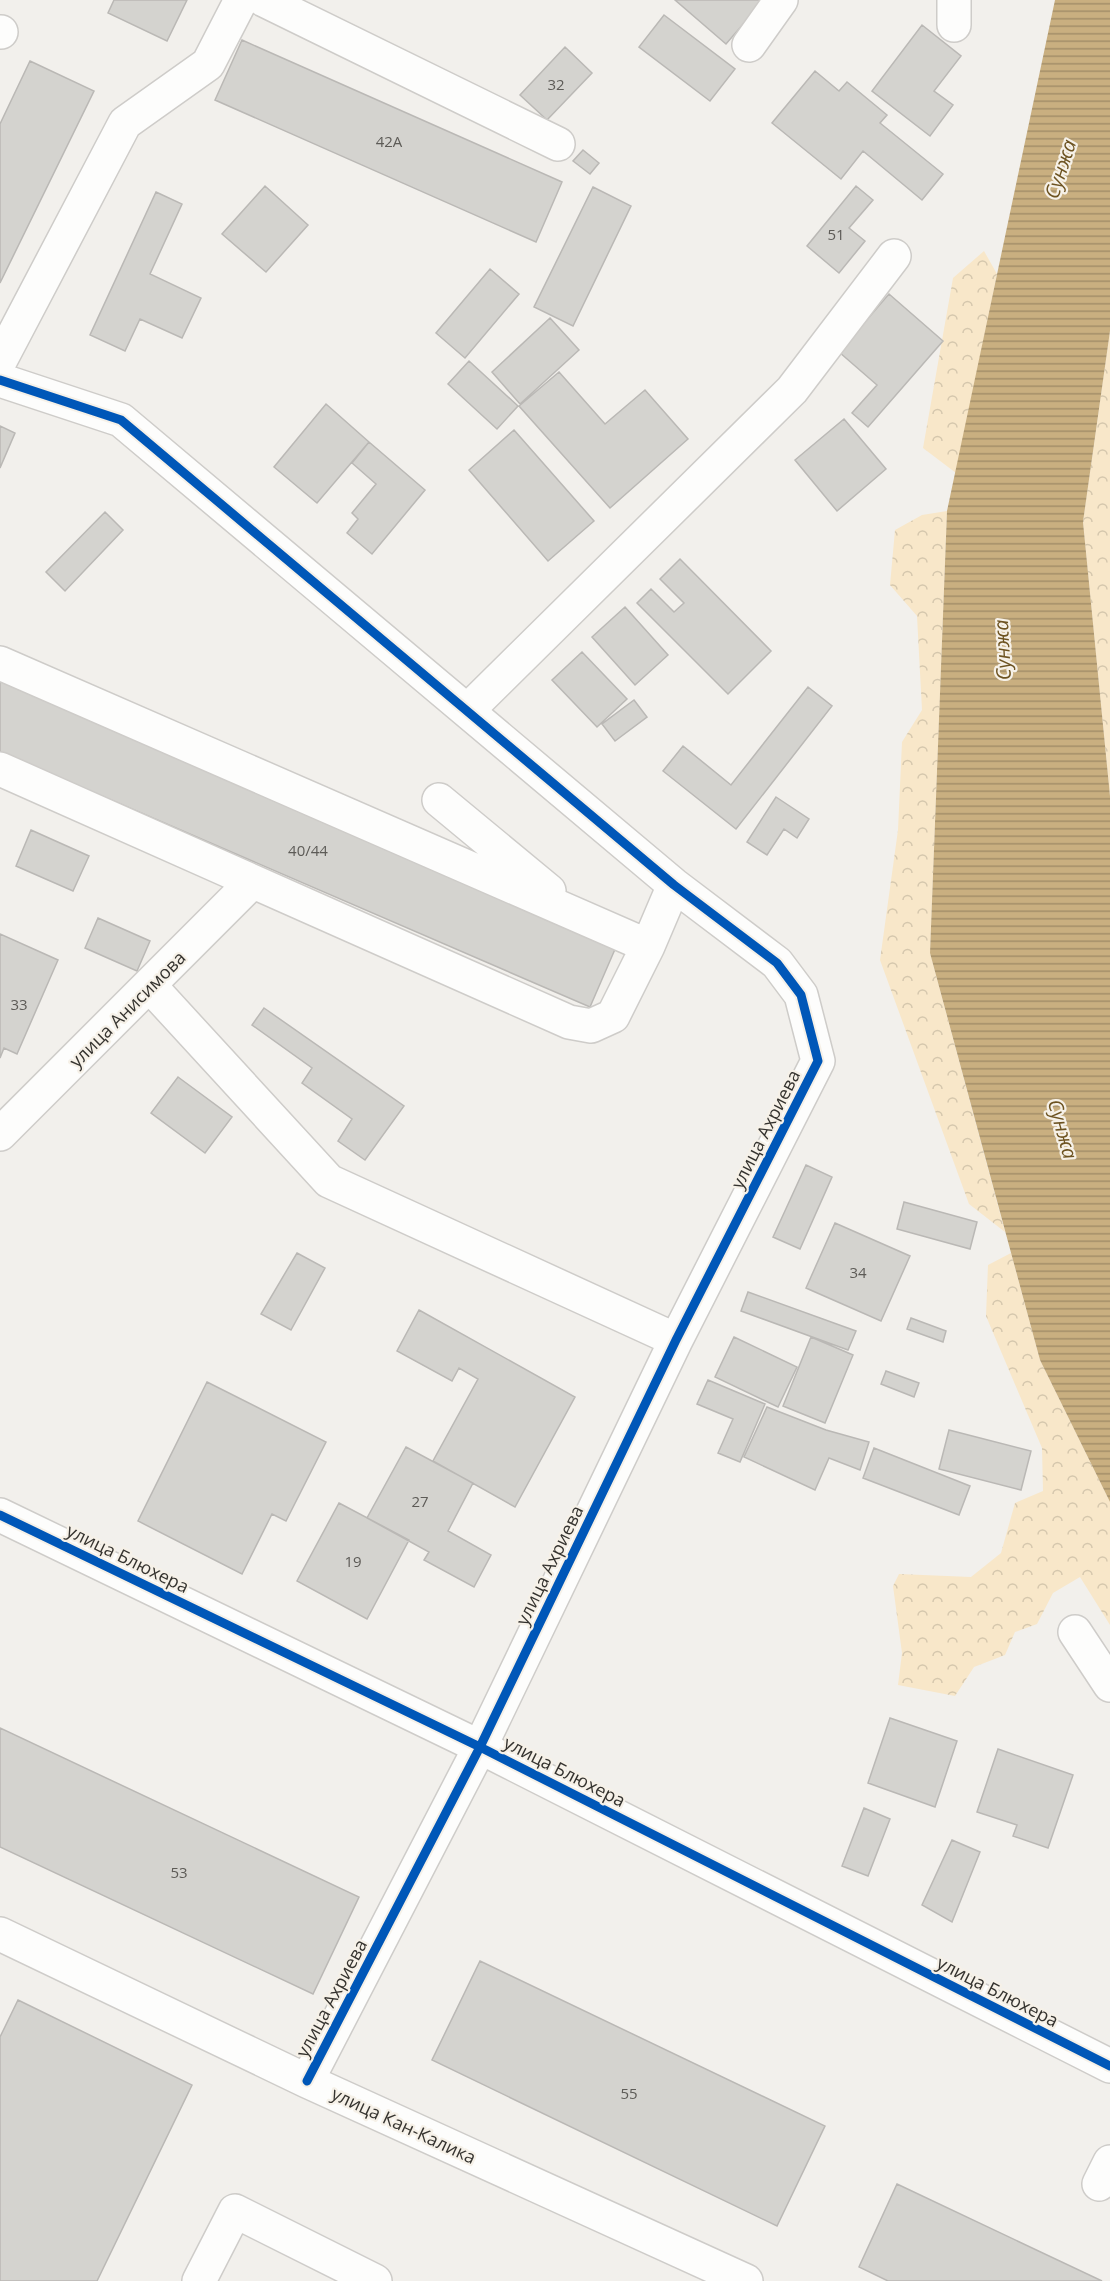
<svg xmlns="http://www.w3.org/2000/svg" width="1110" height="2281" viewBox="0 0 1110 2281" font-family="'Open Sans',sans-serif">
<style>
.forest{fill:url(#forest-crowns)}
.water{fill:url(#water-rules)}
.building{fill:#d4d3cf;stroke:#bab8b5;stroke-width:1.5}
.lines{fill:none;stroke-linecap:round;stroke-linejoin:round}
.minor-casing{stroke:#ceccc9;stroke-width:36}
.minor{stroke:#fdfdfc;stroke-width:33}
.cycleway-casing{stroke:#f6f1e8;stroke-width:13}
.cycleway{stroke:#0057b8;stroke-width:9}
.labels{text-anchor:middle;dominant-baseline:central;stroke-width:4.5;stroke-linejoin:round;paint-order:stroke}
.number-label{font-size:15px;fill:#5d5b57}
.street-label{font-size:18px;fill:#35332f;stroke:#f6f1e8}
.water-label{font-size:20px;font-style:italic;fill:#6d5321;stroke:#f6f1e8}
</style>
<defs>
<pattern id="forest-crowns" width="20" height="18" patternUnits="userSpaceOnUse" patternTransform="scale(1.5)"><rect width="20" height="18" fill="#f8e7c9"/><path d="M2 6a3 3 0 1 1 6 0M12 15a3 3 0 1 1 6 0" fill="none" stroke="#d5c7ad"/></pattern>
<pattern id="water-rules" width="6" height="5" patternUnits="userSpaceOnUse" patternTransform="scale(1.5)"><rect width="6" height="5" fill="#c9af80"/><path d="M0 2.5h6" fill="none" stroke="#a48f69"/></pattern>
</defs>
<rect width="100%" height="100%" fill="#f2f0ec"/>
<path class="forest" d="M984,251L997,274L956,473L923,448L953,278Z
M1110,331V796L1083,522Z
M947,511L930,953L1005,1232L969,1204L880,960L898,830L902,742L922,710L917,616L890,585L895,530L922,515Z
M1011,1253L1040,1360L1110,1502V1625L1080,1577L1053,1593L1037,1624L1015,1632L1005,1655L974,1667L955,1696L898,1685L902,1653L893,1586L899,1574L971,1577L1001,1553L1015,1503L1043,1491L1042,1448L986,1316L988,1265Z"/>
<path class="water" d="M1055,0H1110V331L1083,522L1110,796V1502L1040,1360L930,953L947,511Z"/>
<path class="building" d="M114,0H187L167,41L108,13Z
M675,0H764L726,44Z
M664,15L735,69L710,101L639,47Z
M922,25L961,56L934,91L953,105L930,136L872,91Z
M242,40L562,182L536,242L215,100Z
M565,47L592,73L547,120L520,95Z
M30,61L94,91L0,283V124Z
M815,71L839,91L847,82L887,115L880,123L943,174L922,200L863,151L841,179L772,123Z
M583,150L599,163L590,174L573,161Z
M265,186L308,225L266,272L222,234Z
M856,186L873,200L849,228L865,241L839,273L807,246Z
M593,187L631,206L573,326L534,307Z
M156,192L182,204L150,274L201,298L182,338L140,319L125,351L90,335Z
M490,269L519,294L465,358L436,333Z
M889,294L943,341L868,427L852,413L877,385L839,352Z
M550,318L579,350L520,404L492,372Z
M469,361L518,406L497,429L448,384Z
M559,372L605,424L645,390L688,439L610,508L519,406Z
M326,404L369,442L317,503L274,467Z
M844,419L886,469L837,511L795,460Z
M0,426L15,433L0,468Z
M514,430L594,521L548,561L469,470Z
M369,442L425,490L372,554L347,533L358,519L352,513L376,484L352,463Z
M105,512L123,530L65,591L46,572Z
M680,559L771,651L728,694L637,603L651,589L674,612L684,603L660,579Z
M625,607L668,655L635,685L592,637Z
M582,652L627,699L597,727L552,680Z
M0,681L616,947L590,1007L0,752Z
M808,687L832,706L736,829L663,771L683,746L731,785Z
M634,700L647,717L615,741L602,724Z
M776,797L809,819L797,838L784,829L767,855L747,842Z
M31,830L89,856L73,891L16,866Z
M98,918L150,941L137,971L85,948Z
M0,934L58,960L17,1054L4,1048L0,1058Z
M264,1008L404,1106L365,1160L338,1141L352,1119L302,1083L312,1068L252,1025Z
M178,1077L232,1117L205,1153L151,1113Z
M806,1165L832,1177L800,1249L773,1237Z
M904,1202L977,1222L970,1249L897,1229Z
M835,1223L910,1256L881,1321L806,1288Z
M297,1253L325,1268L291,1330L261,1314Z
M748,1292L856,1331L848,1350L741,1311Z
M419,1310L575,1397L515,1507L433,1461L478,1379L459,1368L452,1381L397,1351Z
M911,1318L946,1331L943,1342L907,1329Z
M734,1337L797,1367L778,1407L715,1377Z
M811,1337L853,1355L825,1423L783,1406Z
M886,1371L919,1383L914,1397L881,1384Z
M708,1380L765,1404L740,1462L718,1453L733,1419L697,1404Z
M207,1382L326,1442L286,1521L272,1514L242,1574L138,1521Z
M767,1407L826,1430L869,1442L860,1470L829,1458L815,1490L744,1457Z
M949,1430L1031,1451L1021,1490L939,1469Z
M406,1447L473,1483L448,1531L491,1555L474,1587L424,1560L429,1552L367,1518Z
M874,1448L970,1486L959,1515L863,1478Z
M339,1503L409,1540L367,1619L297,1581Z
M890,1718L957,1741L935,1807L868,1783Z
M0,1728L359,1897L313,1994L0,1847Z
M998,1749L1073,1775L1048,1848L1013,1836L1017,1825L977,1812Z
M864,1808L890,1819L868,1876L842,1866Z
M952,1840L980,1852L952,1922L922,1905Z
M480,1961L825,2126L777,2226L432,2060Z
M18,2000L192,2085L97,2281H0V2037Z
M897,2184L1102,2281H888L859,2267Z"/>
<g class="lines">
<defs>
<path id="minor" d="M264,0L558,144
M954,0V25
M0,32H1
M749,45L781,0
M0,361L125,123L208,64L241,0
M0,380L121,420L674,885L777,963L801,995L818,1061L676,1340L480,1747L307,2081
M0,663L648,946
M468,710L792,390L894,256
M0,769L569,1022L591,1026L613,1016L648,946L674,885
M439,800L549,891
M150,986L329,1181L676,1340
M0,1134L252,882
M0,1515L480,1747L1110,2066
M1075,1632L1110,1685
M0,1934L307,2081L746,2281
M1099,2184L1110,2162
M199,2281L235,2211L375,2281"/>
</defs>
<use href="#minor" class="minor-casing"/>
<use href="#minor" class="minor"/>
<defs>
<path id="cycleway" d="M0,380L121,420L674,885L777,963L801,995L818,1061L676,1340L480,1747L307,2081
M0,1515L480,1747L1110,2066"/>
</defs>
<use href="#cycleway" class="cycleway-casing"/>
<use href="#cycleway" class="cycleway"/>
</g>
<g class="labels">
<g class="number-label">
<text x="556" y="84">32</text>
<text x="389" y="141">42А</text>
<text x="836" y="234">51</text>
<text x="308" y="850">40/44</text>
<text x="19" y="1004">33</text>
<text x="858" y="1272">34</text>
<text x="420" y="1501">27</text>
<text x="353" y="1561">19</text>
<text x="179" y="1872">53</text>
<text x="629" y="2093">55</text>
</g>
<g class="street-label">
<text transform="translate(127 1009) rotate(-45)">улица Анисимова</text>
<text transform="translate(765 1129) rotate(-63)">улица Ахриева</text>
<text transform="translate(128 1558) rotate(26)">улица Блюхера</text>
<text transform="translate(549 1565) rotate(-64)">улица Ахриева</text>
<text transform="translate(565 1771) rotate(27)">улица Блюхера</text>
<text transform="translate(998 1991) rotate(27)">улица Блюхера</text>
<text transform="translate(331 1998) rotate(-62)">улица Ахриева</text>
<text transform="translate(404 2125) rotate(25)">улица Кан-Калика</text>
</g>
<g class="water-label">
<text transform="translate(1060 169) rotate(-72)">Сунжа</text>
<text transform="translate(1002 650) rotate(-93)">Сунжа</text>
<text transform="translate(1063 1129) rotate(74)">Сунжа</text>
</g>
</g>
</svg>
